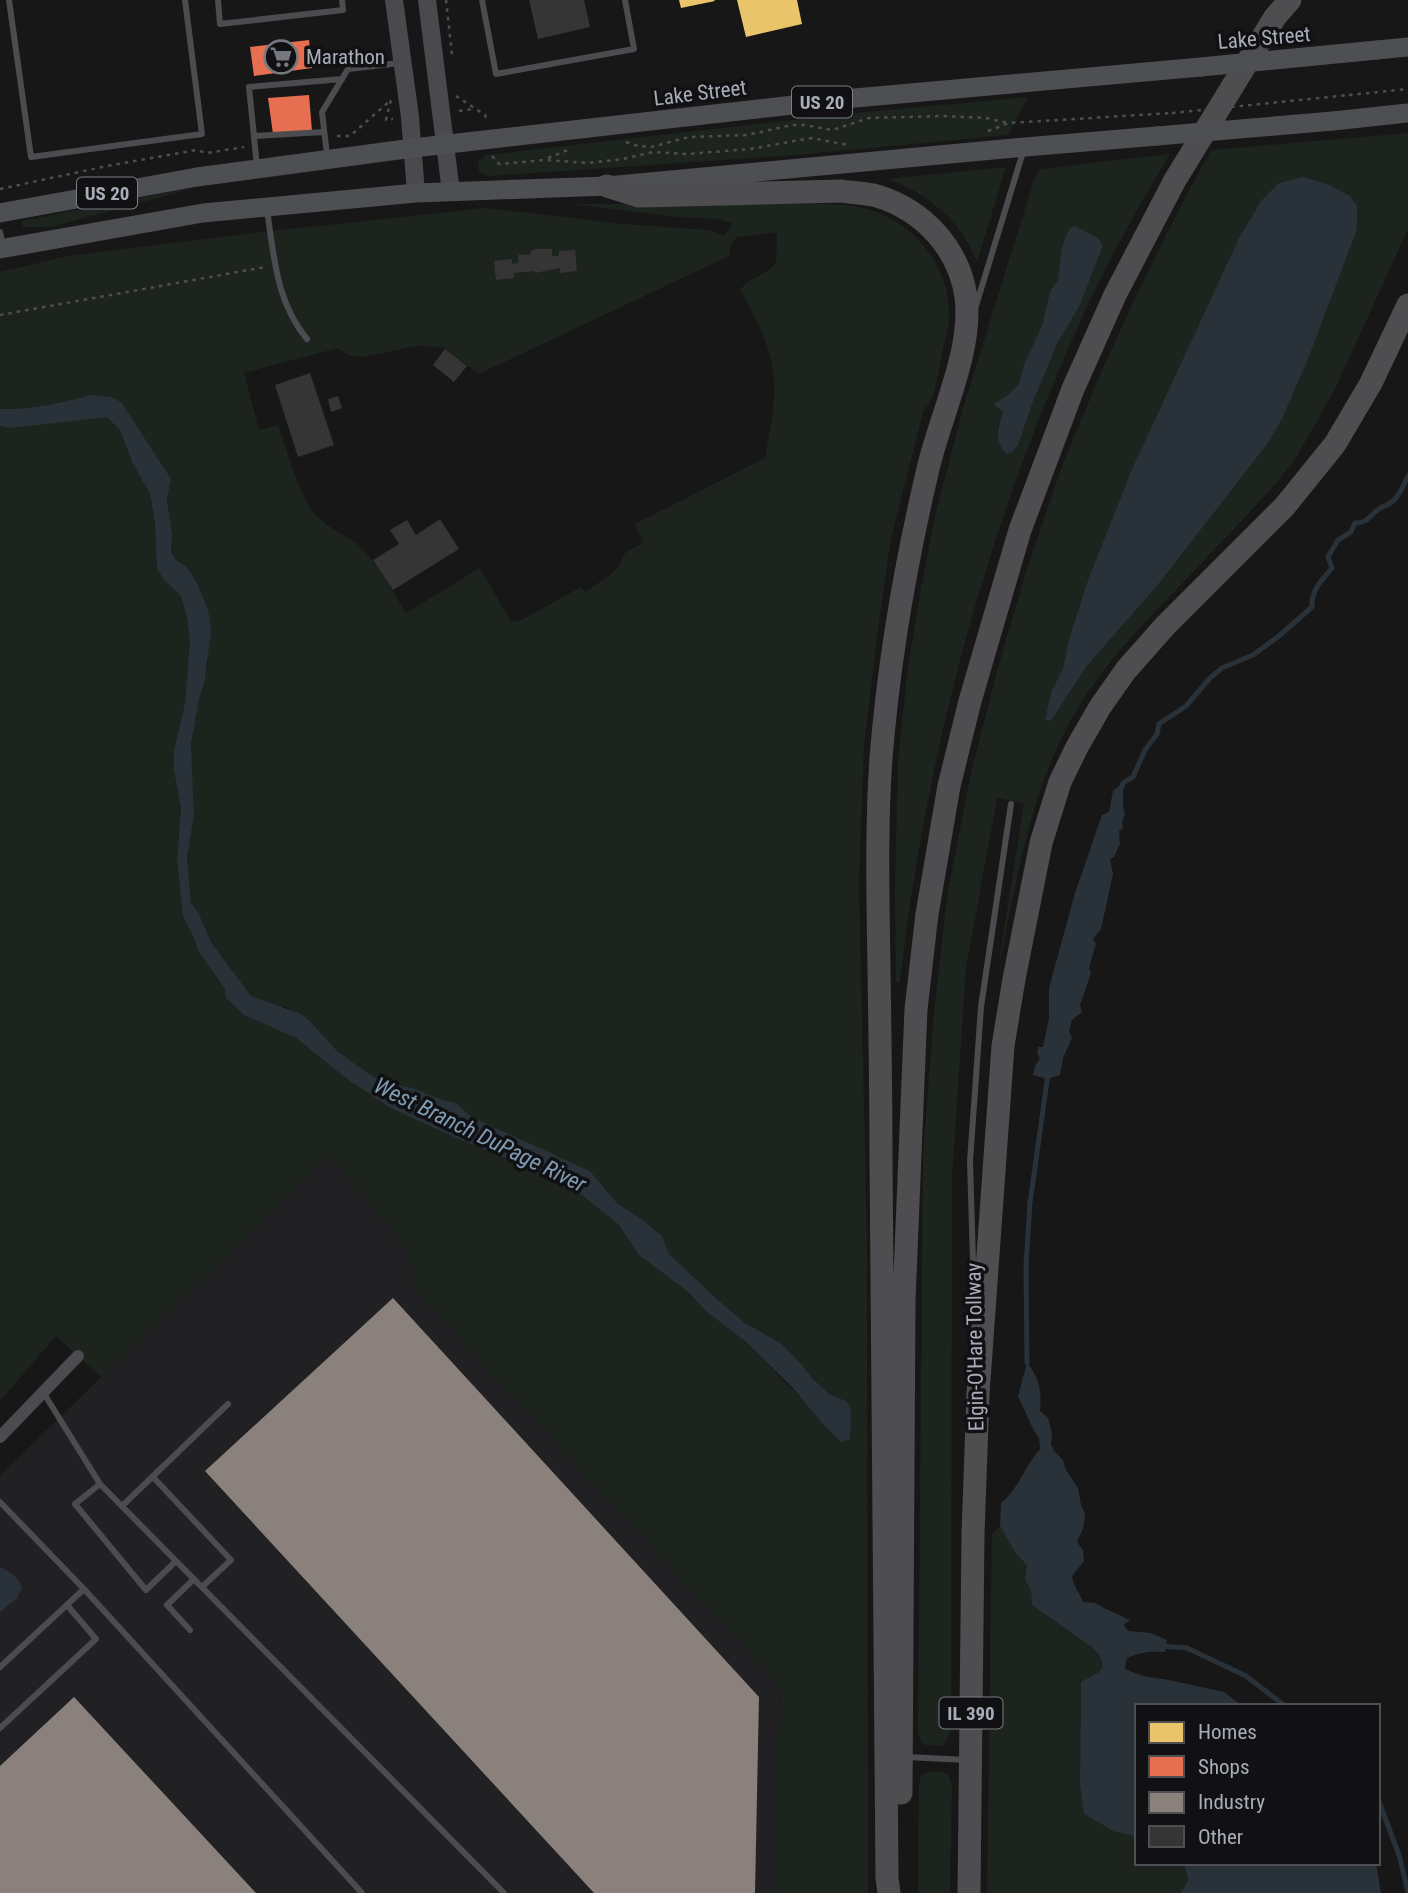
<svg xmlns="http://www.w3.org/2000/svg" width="1408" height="1893" viewBox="0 0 1408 1893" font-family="'Roboto Condensed',sans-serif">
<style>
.built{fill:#212123}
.green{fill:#1d241e;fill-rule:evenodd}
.water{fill:#2a3239}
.homes{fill:#e9c46a}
.shops{fill:#e76f51}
.industry{fill:#8a817c}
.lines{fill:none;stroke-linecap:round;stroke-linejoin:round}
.stream{stroke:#2a3239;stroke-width:5}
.building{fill:#353536}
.path{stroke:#4d4e52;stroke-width:2.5;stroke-dasharray:3.5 5;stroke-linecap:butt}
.lane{stroke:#4b4c50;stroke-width:6}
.street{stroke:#4b4c50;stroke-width:12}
.secondary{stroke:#4a4a4e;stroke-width:18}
.primary{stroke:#4d4f52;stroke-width:19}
.highway{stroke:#4e4e51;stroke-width:23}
.path-bridge{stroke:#4d4e52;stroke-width:2.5;stroke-dasharray:3.5 5;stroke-linecap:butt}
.primary-bridge{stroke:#4d4f52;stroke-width:19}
.labels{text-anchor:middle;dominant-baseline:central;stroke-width:7;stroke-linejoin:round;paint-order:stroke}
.shield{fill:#111113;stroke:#7b7e86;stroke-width:2}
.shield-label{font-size:19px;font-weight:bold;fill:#a8adb8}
.street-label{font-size:21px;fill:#a8adb8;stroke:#111113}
.poi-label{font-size:21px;fill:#a8adb8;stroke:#111113;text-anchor:start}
.water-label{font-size:23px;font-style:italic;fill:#7f9bb3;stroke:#111113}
</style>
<rect width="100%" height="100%" fill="#171717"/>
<path class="built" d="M327,1155L385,1220L409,1258L416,1292L780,1686L773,1893H0V1476Z"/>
<path class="green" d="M1028,97L1008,135L784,156L489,176L482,174L479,171L478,162L486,155L844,114Z
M1408,133V229L1335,389L1296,458L1277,482C1244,519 1209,555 1175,591C1135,632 1096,673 1069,724C1028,798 1016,887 998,969L1024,803L997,798L966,968L952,1176L951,1732L943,1746L925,1745L921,1741L918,1732L923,1156L934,1012L948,890L972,769L999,664L1026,572L1063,463L1103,368L1138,292L1177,213L1211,150ZM1261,201L1308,359L1282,419L1268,443L1161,581L1086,667L1051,721L1045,720L1051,692L1063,669L1068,642L1088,580L1132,469L1239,238Z
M1170,154C1144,198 1118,242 1096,288C1076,329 1058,372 1041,414C969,596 922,787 900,982L896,983L895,887L898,762L907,674L920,594L935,516L964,405L1035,177L1040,169ZM1067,233L1103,247L1079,307L1058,342L1032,404L997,429L1003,412L995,404L1008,395L1019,384L1023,367L1043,323L1050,291L1058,280L1062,247Z
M1006,167L977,262C959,219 931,196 888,179Z
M194,188L51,227H23L22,221L116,202Z
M572,204H827C837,205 849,204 859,207C910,218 948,261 949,313C950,322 947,331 945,340C941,357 938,375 934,393L929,404L924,409L891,538L879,621L864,746L859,883L867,1240L868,1893H773L780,1686L416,1292L409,1258L385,1220L328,1156L101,1377L56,1336L0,1401V426L12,428L107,416L120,430L133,464L150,494L155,523L157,569L164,580L181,596L187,618L190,640L185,703L174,750V771L181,808L177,860L183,916L194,938L199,952L225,989L244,1015L296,1038L347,1079L389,1107L449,1135L506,1158L578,1192L618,1224L639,1255L688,1292L707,1312L746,1342L805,1402L846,1401L829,1394L811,1377L801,1364L782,1344L745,1323L718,1300L669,1254L662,1236L643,1220L617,1203L590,1171L472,1117L456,1103L442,1100L413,1088L387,1083L369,1074L337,1051L309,1020L285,1007L271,1005L251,996L211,942L199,914L191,903L187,857L194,816L191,743L199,699L205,680L208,662V608L188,568L176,560L171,551L172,534L167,500L171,479L91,395C61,403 31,410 0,409V272L68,256L270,231L487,208L623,224L709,230L725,236L732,223L717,219L678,217ZM777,232L776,263C766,275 748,278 740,290C753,313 770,344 773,371C777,400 770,429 765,458L635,524L643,542L641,544L625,553L619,566L610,575L585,592L581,587L518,622L510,620L480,568L406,613C391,589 378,562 356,543C342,533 323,526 313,511C297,489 287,451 278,425L259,430L244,373L338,348L350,356L364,357L416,346L443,347L479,374L729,256L731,244L737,237Z
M1000,1526L1016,1554L1027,1565L1025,1580L1031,1589L1032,1605L1093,1648L1100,1656L1103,1667L1099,1672L1081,1682L1080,1784L1084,1814L1115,1832L1137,1836V1863H1184L1188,1880L1181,1893H987L992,1534Z
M926,1772H943L949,1776L952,1786L950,1893H918L919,1785L921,1776Z"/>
<path class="water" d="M1303,177L1327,184L1350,196L1357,206V229L1308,359L1282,419L1268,443L1161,581L1086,667L1051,721L1045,720L1051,692L1063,669L1068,642L1088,580L1132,469L1239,238L1261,201L1279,183Z
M1075,226L1099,239L1103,246L1079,307L1058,342L1032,404L1018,445L1012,452L1006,454C994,441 998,427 1003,412L994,404L1008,395L1019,384L1023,367L1043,323L1050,291L1058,280L1062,247L1067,233L1072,227Z
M91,395L110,397L121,402L171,479L167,500L172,534L171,551L176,560L188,568L198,586L208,609L211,631L205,680L199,699L191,743L194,816L187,857L191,903L199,914L211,942L251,996L301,1014L309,1020L337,1051L369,1074L387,1083L413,1088L442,1100L456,1103L472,1117L590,1171L617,1203L643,1220L662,1236L669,1254L718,1300L745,1323L782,1344L801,1364L811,1377L829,1394L846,1401L851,1410L850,1439L841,1442L822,1423L792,1387L746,1342L707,1312L688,1292L639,1255L618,1224L578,1192L506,1158L449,1135L389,1107L347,1079L296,1038L244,1015L226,998L225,989L199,952L194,938L183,916L177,860L181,808L174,771V750L185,703L190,640L187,618L181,596L164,580L157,569L155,523L150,494L133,464L120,430L107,417L12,428L0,426V409C31,410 61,403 91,395Z
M1123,783V807L1125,814L1122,822L1123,828L1119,831L1120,844L1114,857L1110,859L1113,874L1101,929L1093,939L1096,944L1089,968L1091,973L1080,1005L1082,1012L1072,1020L1069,1031L1072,1038L1063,1058L1060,1075L1047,1079L1033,1075L1035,1066L1040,1058L1037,1053L1038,1047H1043L1049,1018V988L1075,893L1102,815L1109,812L1113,791Z
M1027,1363C1039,1376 1042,1393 1040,1411L1048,1418L1052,1434L1051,1445L1055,1452L1063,1460L1066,1470L1078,1488L1081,1505L1085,1514L1083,1529L1077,1542L1083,1550L1084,1561L1072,1576C1074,1589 1079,1591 1083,1602L1095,1603L1104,1608L1130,1620L1124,1625L1128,1631L1151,1633L1167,1640L1165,1652C1150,1651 1141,1652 1127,1658L1125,1669L1143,1676L1169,1680L1224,1692L1242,1706H1137V1836L1115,1832L1084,1814L1080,1784L1081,1682L1099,1672L1103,1667L1100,1656L1093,1648L1032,1605L1031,1590L1025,1580L1027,1565L1016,1554L1000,1526L1001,1503C1019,1488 1025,1466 1040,1449L1039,1438L1034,1431L1018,1396Z
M0,1567C11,1572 17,1576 22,1587L17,1598L0,1612Z
M1184,1863H1376L1381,1893H1181L1188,1880Z"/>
<path class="homes" d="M679,0H714L715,1L681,8Z
M737,0H797L802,24L746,37Z"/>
<path class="shops" d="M309,40L312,68L254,76L250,47Z
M309,95L312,131L273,134L268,98Z"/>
<path class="industry" d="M393,1298L759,1697L755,1893H594L205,1471Z
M74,1697L256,1893H0V1766Z"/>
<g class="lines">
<path class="stream" d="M1122,787L1123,783L1133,777L1145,750L1157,734L1159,724L1186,706L1210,678L1222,668L1253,655L1279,636L1312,607C1311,590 1322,580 1332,568L1328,557L1338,540L1351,532L1355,523C1368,523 1369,516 1379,509C1383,505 1384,507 1389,504C1399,498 1403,486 1408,476
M1027,1363L1026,1265L1030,1203L1048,1074
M1161,1646L1187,1648L1246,1676L1285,1706
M1378,1799L1399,1855L1408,1892"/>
</g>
<path class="building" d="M529,0H584L590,27L538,39Z
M536,249H552V256H559V251L575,250L577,271L560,273V268L535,273L534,271L513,273L514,278L496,280L494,261L512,259V264L519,263L518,255L531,254V251Z
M445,349L467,366L454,382L433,365Z
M310,373L334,445L298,457L275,385Z
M338,396L342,408L331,412L328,399Z
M440,519L459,549L393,590L373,560L399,544L390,530L407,520L416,535Z"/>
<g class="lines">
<path class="path" d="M446,0L452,55
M1349,95L1408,89
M456,96L485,115L487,122
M459,111L473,109
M988,131L1009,123L1172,113
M337,136H350L391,100L386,120L393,119
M626,142L638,146L651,147L689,137L747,135L792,125H805L832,130L869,118L943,116L986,118L1008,123
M492,156L499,164L545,160L588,163L623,159L653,152L687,154L750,149L811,138L849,145
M548,158L568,150
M0,189L107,166L196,150L207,153L244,147
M0,315L265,267"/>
<path class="lane" d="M9,0L31,157L202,134L185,0
M218,0L220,24L343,10L342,0
M482,0L496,74L634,49L625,0
M254,136L324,132
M327,155L322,112L348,69L400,63
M257,167L249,87L342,79
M267,210C274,256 276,302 307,339
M0,232L3,246
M975,309L1023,152
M974,1295L970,1161L981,1007L1011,804
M43,1392L100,1484L504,1893
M153,1477L231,1560L202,1587
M100,1484L75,1504L146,1590L176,1561
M0,1502L84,1589L362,1893
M122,1506L228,1404
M190,1630L167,1605L194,1579
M0,1667L84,1589
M0,1728L96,1639L67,1605
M907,1757L966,1760"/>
<path class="street" d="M0,1437L78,1356"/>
<path class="secondary" d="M394,0L410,117L416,193
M427,0L451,192"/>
<path class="primary" d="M1377,50L1408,47
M1333,121L1408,113
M0,213L197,177L413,148L855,98L1201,67
M0,249L203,213L416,193L607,186L1025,147L1157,136"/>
<path class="highway" d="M607,186L639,196L842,191C853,193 866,193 877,196C923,210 959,248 966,297C973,351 940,416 928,469C905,566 889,659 881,758C876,829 878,900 879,971C880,1034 881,1096 881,1158C883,1398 885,1638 887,1878L889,1893
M901,1793L904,1300L916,1009L927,914L949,786L970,701L1020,530L1073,389L1115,295L1175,180L1275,17L1290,0
M969,1893L973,1534L978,1394L1003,1046L1014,979L1041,843L1060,782L1077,747L1100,707L1126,670L1165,626L1285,506L1335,444L1371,383L1408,305"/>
<path class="path-bridge" d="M1172,113L1349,95"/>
<path class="primary-bridge" d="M1201,67L1377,50
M1157,136L1333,121"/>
</g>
<defs>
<symbol id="supermarket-ring" viewBox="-11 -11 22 22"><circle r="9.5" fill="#111113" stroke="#757880" stroke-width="1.5"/><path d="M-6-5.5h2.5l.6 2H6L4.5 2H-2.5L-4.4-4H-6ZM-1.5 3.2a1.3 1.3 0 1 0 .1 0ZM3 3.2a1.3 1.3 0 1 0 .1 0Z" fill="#757880"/></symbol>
</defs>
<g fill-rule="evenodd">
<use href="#supermarket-ring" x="262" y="38" width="38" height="38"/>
</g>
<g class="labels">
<g class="shield">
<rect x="792" y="86.5" width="60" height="31" rx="5"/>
<rect x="77" y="177.5" width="60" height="31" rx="5"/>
<rect x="939.5" y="1697.5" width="63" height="31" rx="5"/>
</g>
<g class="shield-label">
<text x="822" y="102">US 20</text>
<text x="107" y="193">US 20</text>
<text x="971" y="1713">IL 390</text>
</g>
<g class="street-label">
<text transform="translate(1264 38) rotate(-5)">Lake Street</text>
<text transform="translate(700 93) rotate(-7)">Lake Street</text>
<text transform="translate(975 1347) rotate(-91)">Elgin-O'Hare Tollway</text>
</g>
<g class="poi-label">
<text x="306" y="57">Marathon</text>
</g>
<g class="water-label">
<text transform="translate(480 1135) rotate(26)">West Branch DuPage River</text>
</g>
</g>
<rect x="1135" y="1704" width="245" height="161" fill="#111113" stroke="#4d4f55" stroke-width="2"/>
<rect x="1149" y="1722" width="35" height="21" fill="#e9c46a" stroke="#4d4f55" stroke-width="2"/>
<text x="1198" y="1739" font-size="21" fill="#a8adb8">Homes</text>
<rect x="1149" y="1756" width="35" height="21" fill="#e76f51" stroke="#4d4f55" stroke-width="2"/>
<text x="1198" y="1774" font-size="21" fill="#a8adb8">Shops</text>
<rect x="1149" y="1792" width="35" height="21" fill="#8a817c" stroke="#4d4f55" stroke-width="2"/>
<text x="1198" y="1809" font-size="21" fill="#a8adb8">Industry</text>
<rect x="1149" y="1826" width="35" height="21" fill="#353536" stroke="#4d4f55" stroke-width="2"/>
<text x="1198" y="1844" font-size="21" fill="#a8adb8">Other</text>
</svg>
